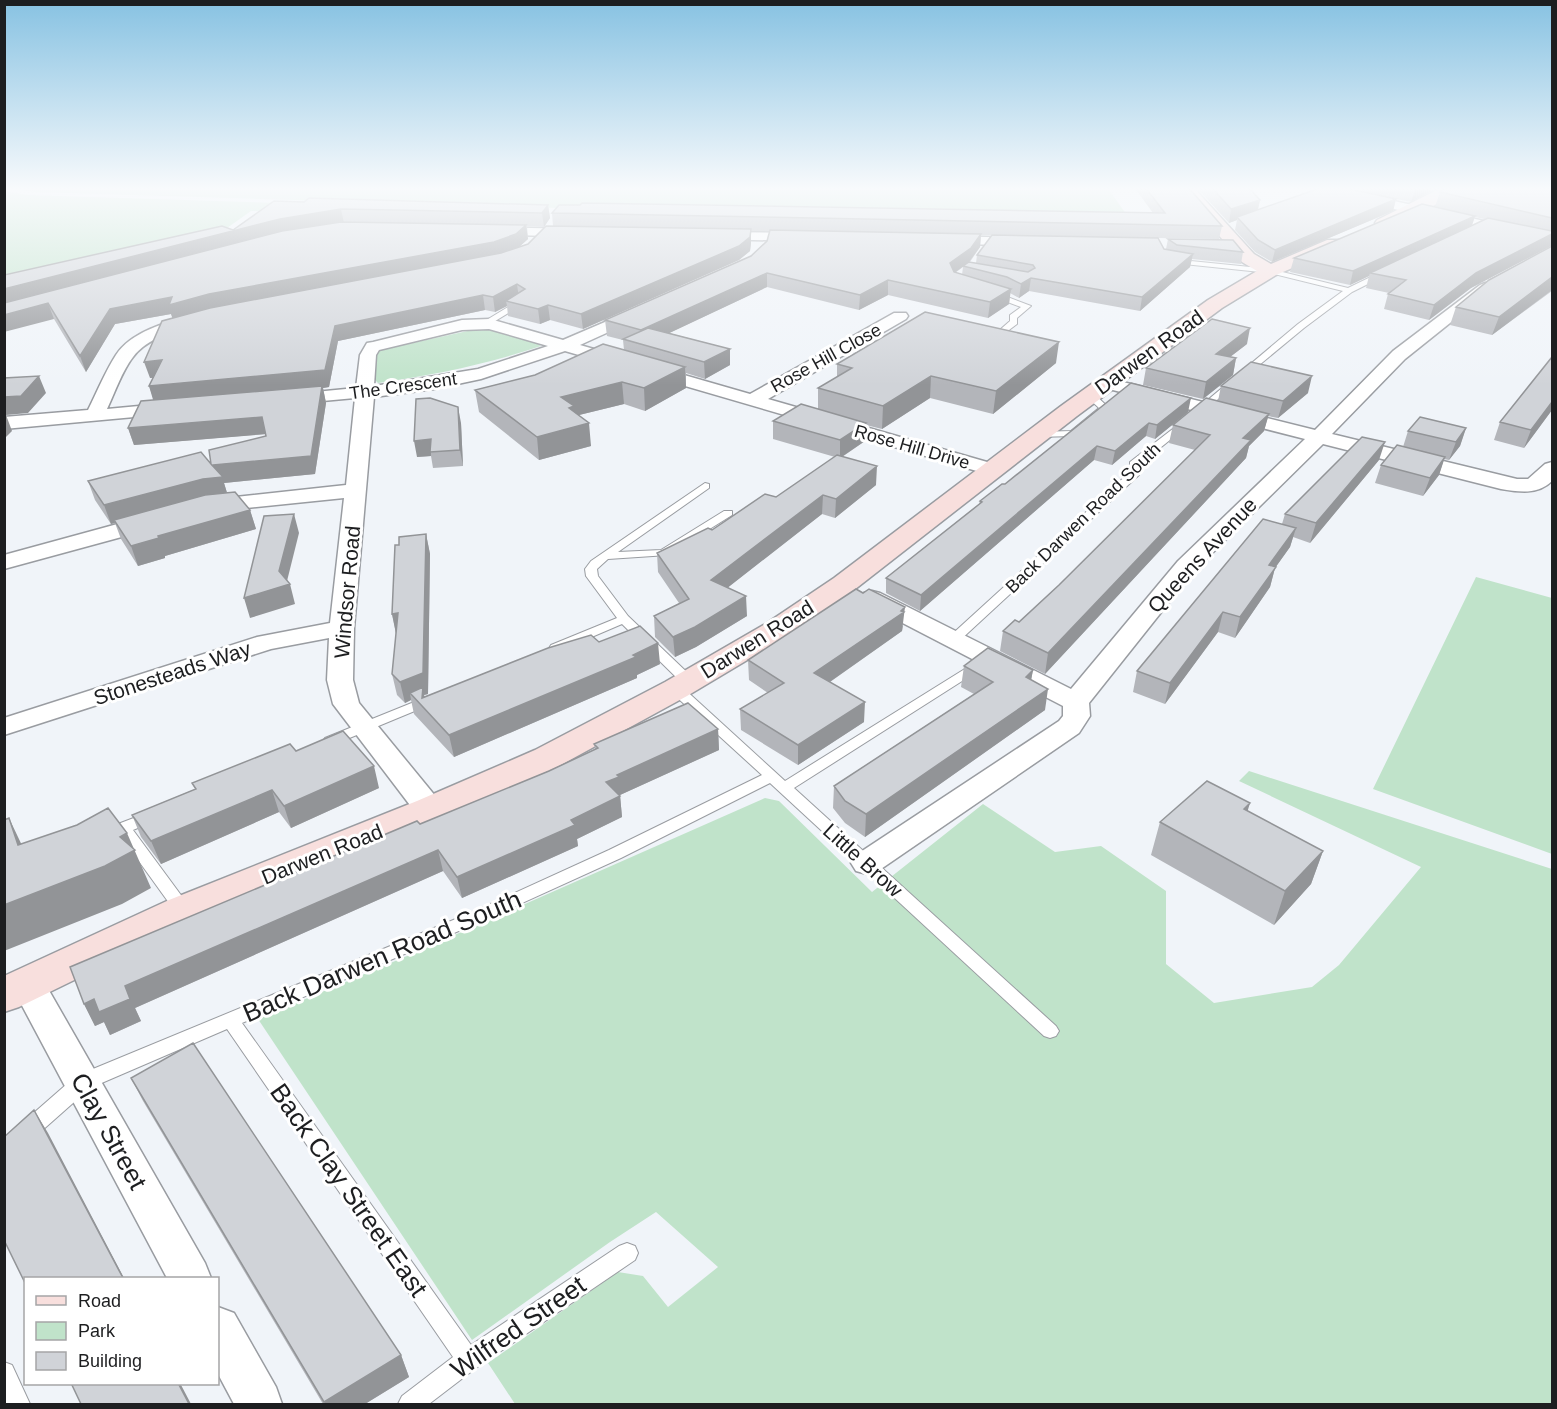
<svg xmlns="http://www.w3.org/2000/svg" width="1557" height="1409" viewBox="0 0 1557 1409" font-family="Arial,sans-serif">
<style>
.green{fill:#c0e3ca}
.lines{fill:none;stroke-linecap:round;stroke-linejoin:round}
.lane-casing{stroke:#999ca1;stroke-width:2}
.street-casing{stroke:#999ca1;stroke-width:3}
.secondary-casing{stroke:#999ca1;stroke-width:3}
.lane{fill:#fff;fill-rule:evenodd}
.street{fill:#fff;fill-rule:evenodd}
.secondary{fill:#f8dfdd;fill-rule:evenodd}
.wall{fill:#b3b5ba;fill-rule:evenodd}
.shaded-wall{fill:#929497}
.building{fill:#d0d3d8;stroke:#929497;stroke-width:1.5}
.labels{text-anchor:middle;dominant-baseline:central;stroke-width:6;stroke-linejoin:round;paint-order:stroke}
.far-street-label{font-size:18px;fill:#1d1e20;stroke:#fff}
.street-label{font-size:21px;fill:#1d1e20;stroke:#fff}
.near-street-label{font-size:26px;fill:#1d1e20;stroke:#fff}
</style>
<rect width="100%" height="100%" fill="#f0f4f9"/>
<path class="green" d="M4,187H1107L1129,218L560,208L34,192Z
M4,191L28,195L312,204L301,212L251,211L227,228L5,281Z
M486,327L533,341L541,346C488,364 434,375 378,383L374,379L376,351Z
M1476,577L1552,598V854L1373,789Z
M1249,771L1552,869V1404H515L488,1363L618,1272L643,1276L668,1307L718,1267L656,1212L610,1242L472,1340L258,1019L407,956L765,798L779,801L872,892L983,804L1055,852L1101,846L1166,891V964L1214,1003L1312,987L1339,965L1421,867L1239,781Z"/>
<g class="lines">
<defs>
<path id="lane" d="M1171,259L1270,269L1348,288L1381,272L1388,274L1352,292L1304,328L1200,414L1195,411L1197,409L1298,324L1343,291L1270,273L1174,263L1170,261Z
M992,291L1031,306L1017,318V324L997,339H994V335L1010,321V315L1021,307L989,295L988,293Z
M518,301L525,303L487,326L480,324Z
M1087,393H1093L1107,406V410L1076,436L1035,437V433L1038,432L1071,431L1099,408L1087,397Z
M1183,421L1191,423L1139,465V475L957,643H949L947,640L949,637L1130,472V462Z
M705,483L709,484V488L618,552L661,550L724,511H732V515L668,555L608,559L597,569L598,576L628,616L693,678L695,681L693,684H683L622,624L559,651H551L549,648L551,645L617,618L586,576L585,569L591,561Z
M976,662L982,666L981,669L794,788L1056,1026L1059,1031L1056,1036L1050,1038L1044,1036L770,783L621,858L487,919L242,1023L471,1345L619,1246L627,1243L635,1246L638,1253L635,1260L476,1368L429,1404H398L402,1396L453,1357L227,1029L90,1088L11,1158L4,1161V1139L76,1076L475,911L609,850L762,775L671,692L669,689L671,686H681L785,781Z
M429,696L434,697L436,700L434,703L335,744H325L323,741L325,738Z
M152,811L157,812L160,816L157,820L133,830L189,906L191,910L189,914L183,916L177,914L115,828L118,824Z
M4,1362L12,1365L30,1404H6Z"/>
<path id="street" d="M1307,187H1331L1552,236V244L1313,191Z
M490,227L578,229L585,233L578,237L485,234L483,231L485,228Z
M715,232L806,233L813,237L806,241L710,239L708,236Z
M943,236L1025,238L1032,242L1025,246L938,243L936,240Z
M1485,283L1490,285L1493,288L1490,291L1405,359L1332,434L1517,479H1528L1545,464L1552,462V481C1538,495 1519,492 1501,489L1323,444L1194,571L1089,703L1090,716L1079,733L878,871L867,874L856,871L851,863L856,855L1059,721L1063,716V706L864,603L860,598L864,593L872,591L880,593L1071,689L1178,561L1305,439L1101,387L1098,383L1101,379L1107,378L1315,430L1393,351L1480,285Z
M640,307L646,309L648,312L646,315L580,345L750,394L894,313H906L908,316L906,319L768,399L1001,466L1004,470L1001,474H987L565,351L481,379L434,389L374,397L354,628L353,680L359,703L441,803L445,810L441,817L430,820L419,817L333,704L327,680L329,638L271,649L4,735V718L257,637L330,623L344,498L208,512L200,511L197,506L200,501L208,500L346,485L355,398L290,404L284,403L281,399L284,395L356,388L360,355L367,343L373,342L462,320L490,319L563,340ZM489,329L548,346L478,369L374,386L376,355L379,350L462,330Z
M191,316L197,318L199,321L197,324C175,331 147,338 133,357C122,371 115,392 107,409L171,403L178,405L180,409L178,413L4,429V417L88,410C97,392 105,372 116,355C131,332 166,322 191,316Z
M154,514L162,516L165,521L162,526L4,569V555Z
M27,969L39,973L205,1263L211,1278H167L10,983L15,973Z
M218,1307L234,1313L276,1387L282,1404H234L218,1374Z"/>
<path id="secondary" d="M1177,187H1193L1254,254L1271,264L1327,240H1339L1341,244L1339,248L1276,275L1222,308L1077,416L854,590L789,635L687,696L559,766L443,819L197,920L19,1007L4,1012V976L169,900L417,801L535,750L665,682L767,623L834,578L1061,406L1208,300L1257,271L1242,262Z
M1443,187H1460C1450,200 1392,230 1377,226L1375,223L1377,220Z"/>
</defs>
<use href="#lane" class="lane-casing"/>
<use href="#street" class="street-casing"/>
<use href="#secondary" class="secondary-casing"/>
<use href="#lane" class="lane"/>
<use href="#street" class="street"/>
<use href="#secondary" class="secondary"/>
</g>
<path class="wall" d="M1134,187H1188L1222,226L1219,239L1158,238L1164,249H1166L1168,239L1243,252L1241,264L1192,259L1190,267L1140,311L1029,291L1019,298L1010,293L1009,304L988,318L888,295L859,310L767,287L669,333L730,349V365L705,379L686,373V388L645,411L624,404L579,415L591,446L539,460L479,412L475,390L535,375L624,350L623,340L607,336L605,320L751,256L767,241L770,231H751V243L750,251L739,260L583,329L550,320L540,324L508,316L507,306L495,312L485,310L338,341L329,387L323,388L326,403L315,474L224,483L227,493L250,510L256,529L165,556V558L138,566L121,539L115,523L111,524L95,500L88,481L211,464L266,436L265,434L134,445L128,428L154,400L149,386L153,378H150L173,318L171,314L115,324L86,372L54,319L4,275L233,230L274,201L548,205L550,218L544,227L527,226L528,239L519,247L528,244L553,226L552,213H1153ZM981,235H992L977,255L976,263L970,262L980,247ZM963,267L962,275L955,273Z
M1196,187H1248L1260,200L1258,210L1396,199L1393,211L1272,262L1255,252L1235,230L1237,220L1229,223Z
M1363,187H1432L1430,192L1411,202L1362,192Z
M1552,187V242L1551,246L1471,288L1429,320L1384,309L1388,294L1389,293L1366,288L1369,276L1350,285L1290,272L1294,258L1435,207L1440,192ZM1475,217L1484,219L1472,225Z
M1552,246V291L1492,335L1450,325L1456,307Z
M1247,344L1230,357L1236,358L1233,375L1203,399L1143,385L1146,368Z
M1552,357V410L1524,448L1494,440L1500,422Z
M1056,363L993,414L930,398L882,429L866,425L865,441L842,457L876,485L835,518L822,514L728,587L747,616L696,647L675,657L655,637L654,616L679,603L658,572L657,553L712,530L776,497L835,457L773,439V421L818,409V388L837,377V364Z
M1131,383L1188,412L1155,439L1146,436L1112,465L1094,460L920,611L886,593V578L979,504L980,501L1005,484Z
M1221,386L1308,393L1278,418L1268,416L1264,431L1249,446L1246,458L1045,674L1000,651L1003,631L1019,622L1059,585L1195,450L1169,443L1173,425L1218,401Z
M461,423L463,466L433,468L431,456L417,457Z
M1466,428L1460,446L1449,460L1444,459L1439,475L1423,496L1375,483L1381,465L1403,447L1408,431Z
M1379,460L1310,543L1293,537L1290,547L1275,568L1270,587L1235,638L1218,632L1165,704L1133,692L1137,671L1282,524L1285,514Z
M426,534L430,554L428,694L424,695L425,697L599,642L660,664L637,675V678L454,757L414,714L411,700L405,703L397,695L392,674L396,633L392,614L399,545Z
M863,593L903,626L902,631L830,682L864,722L798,765L741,730L740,709L768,693L749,680L748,660Z
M964,666L1033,670L1031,680L1045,710L865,837L845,823L833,808L834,786L974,694L961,687Z
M718,729L719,750L620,795L622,817L577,839L578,846L462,898L443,871L135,1008L141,1021L110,1035L104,1022L95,1026L84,1004L420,824L549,771L595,749L594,744Z
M296,751L379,788L291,828L279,812L161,864L141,837L132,815L195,789L192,783Z
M1160,822L1323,851L1311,884L1274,925L1151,855Z
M131,1078L401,1355L409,1377L365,1404H323L143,1101Z"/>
<path class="shaded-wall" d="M1418,187H1432L1430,192L1411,202L1415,190Z
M1396,199L1393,211L1272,262L1275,250Z
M1260,200L1257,213L1237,217V220L1229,223L1231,209Z
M548,205L550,218L544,227L542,213Z
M341,209L344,223L4,306V289L280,219Z
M1475,216L1471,228L1370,273L1369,276L1350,285L1353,271Z
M526,225L528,239L518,248L495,256L173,320L171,314L115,324L86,372L80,356L110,309L172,297L209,294Z
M751,229V243L750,251L739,260L583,329L581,314Z
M981,234L980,247L969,262L949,277L950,263Z
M1552,234V242L1551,246L1471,288L1429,320L1434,305L1476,273Z
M1193,254L1190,267L1140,311L1142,297Z
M767,273V287L644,345L641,330Z
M1552,277V290L1492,335L1499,317Z
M1031,278L1029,291L1019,298L1021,284Z
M888,280V295L859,310L860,295Z
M517,284L519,299L506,301L507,306L495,312L493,297Z
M1011,289L1009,304L988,318L990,302Z
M483,295L485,310L338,341L329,387L323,388L326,403L315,474L224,483L228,496L114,520L115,523L111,524L104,505L212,465L311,456L322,388L154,403L149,386L335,326Z
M48,303L54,319L4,332V315Z
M548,305L550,320L540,324L538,309Z
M1250,328L1247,344L1213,370L1216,354Z
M1059,342L1056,363L993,414L996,391Z
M730,349V365L705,379L704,362Z
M1236,358L1233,375L1203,399L1206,382Z
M162,360L167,377L150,378L144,362Z
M685,367L686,388L645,411L644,388Z
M39,376L46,393L28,413L6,415L12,431L4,439V397Z
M931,376L930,398L882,429L883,406Z
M1312,376L1308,393L1278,418L1283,401Z
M622,382L624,404L575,416L589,423L591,446L539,460L537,437L561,397Z
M1191,398L1188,412L1155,439L1157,425Z
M1552,402V410L1524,448L1531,430Z
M458,407L461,423L463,466L460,450Z
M1269,414L1264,431L1249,446L1246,458L1045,674L1048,653L1243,438Z
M262,417L267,434L134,445L128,428Z
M866,423L865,441L840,458V440Z
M1149,423L1146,436L1112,465L1115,451Z
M1466,428L1460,446L1449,460L1456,442Z
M431,439V456L417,457L414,441Z
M1385,442L1379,460L1310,543L1316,523Z
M1097,446L1094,460L920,611L921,595Z
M1445,457L1439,475L1423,496L1430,478Z
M877,466L876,485L835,518L836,499Z
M823,495L822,514L712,600L711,580Z
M250,510L256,529L165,556V558L138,566L131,546L158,536Z
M294,514L299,533L286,585L290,584L295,604L250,618L244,598L279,571Z
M1296,528L1290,547L1275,568L1270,587L1235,638L1240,617L1269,565Z
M426,534L430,554L428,694L424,695L427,708L410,693L411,700L405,703L400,682Z
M746,596L747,616L696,647L675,657L673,637Z
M905,607L902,631L814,693V673Z
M1223,612L1218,632L1165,704L1170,683Z
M398,613L396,634L392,614Z
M658,643L660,664L637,675V678L454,757L449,735Z
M1033,670L1029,691L1026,677Z
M1048,689L1045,710L865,837L866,814Z
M865,702L864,722L798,765V745Z
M718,729L719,750L620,795L622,817L577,839L578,846L462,898L457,877L571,820L606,782L617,775Z
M374,766L379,788L291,828L284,806Z
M272,790L279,812L161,864L151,841Z
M1250,803L1240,836L1244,809Z
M9,818L27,856L18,845Z
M127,833L151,888L122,904L4,951V905L120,837Z
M438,850L443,871L135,1008L141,1021L110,1035L104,1022L95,1026L84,1004Z
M1323,851L1311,884L1274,925L1285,891Z
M34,1110L48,1133L124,1278H123Z
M401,1355L409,1377L365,1404H326L324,1402Z
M178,1383H180L191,1404H189Z"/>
<path class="building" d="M1145,187H1188L1222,226L552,213L559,205H580L582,203L1165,213Z
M1211,187H1248L1260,200L1231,209Z
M1323,187H1341L1396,199L1275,250L1258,240L1237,217Z
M1404,187H1419L1415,190Z
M1447,187H1552V218L1440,192Z
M309,198L548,205L542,213L341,209L280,219L4,289V275L222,226L233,230L274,201L304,202Z
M1422,204L1475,216L1353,271L1294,258Z
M1488,218L1552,231V234L1476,273L1434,305L1388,294L1406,280L1370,273Z
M341,222L526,225L516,234L494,242L209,294L169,305L172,297L110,309L80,356L48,303L4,315V303L282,231Z
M546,226L751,229L750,237L739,246L581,314L548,305L538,309L506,301L525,289L517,284L493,297L483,295L335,326L325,370L149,386L162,360L144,362L162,321L210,308L501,253L528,244Z
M770,230L981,234L971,248L950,263L954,272L1011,289L990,302L888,280L860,295L767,273L641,330L605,320L751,256L767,241Z
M992,235L1158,238L1164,249L1193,254L1142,297L1031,278L1021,284L1007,277L963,266L969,262L1028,272L1035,268L1033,265L977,255Z
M1168,239L1233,240L1243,252L1177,245Z
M1552,246V277L1499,317L1456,307L1489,280Z
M925,312L1059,342L996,391L931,376L883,406L818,388L852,368L837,364Z
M1212,319L1250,328L1216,354L1236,358L1206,382L1146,368Z
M648,328L730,349L704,362L623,339Z
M603,344L685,367L644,388L622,382L561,397L574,406L569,408L589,423L537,437L475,390L535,375Z
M1552,357V402L1531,430L1500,422Z
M1251,362L1312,376L1283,401L1221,386Z
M39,376L21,396L4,397V378Z
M1131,383L1191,398L1157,425L1149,423L1115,451L1097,446L921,595L886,578L982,502L980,501L1002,484H1005Z
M322,386L311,456L212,465L223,477L203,479L104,505L88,481L201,452L211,464L209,450L266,436L262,417L128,428L141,401Z
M430,398L458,407L460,450L430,452L431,439L414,441L416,399Z
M1206,398L1269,414L1243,438L1251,440L1048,653L1003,631L1015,620L1019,622L1059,585L1210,435L1173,425Z
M801,404L866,423L840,440L773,421Z
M1420,417L1466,428L1456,442L1408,431Z
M1362,437L1385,442L1316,523L1285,514Z
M1397,445L1445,457L1430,478L1381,465Z
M837,455L877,466L836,499L823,495L711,580L746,596L695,627L673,637L654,616L689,599L657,553L708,528L712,530L765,494L776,497Z
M235,492L250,510L158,536L159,538L131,546L114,520L205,495Z
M294,514L279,571L290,584L244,598L264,516Z
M1263,519L1296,528L1269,565L1276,567L1240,617L1223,612L1170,683L1137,671Z
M426,534L423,673L400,682L392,674L398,613L392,614L395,545H399V537Z
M856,589L863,593L869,589L905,607L901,611L904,612L814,673L865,702L798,745L740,709L784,683L748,660Z
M640,626L658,643L633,655L636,657L449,735L410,693L423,687L422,698L548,648L591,635L599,642Z
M988,648L1033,670L1026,677L1048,689L866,814L845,801L834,786L993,682L964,666Z
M688,703L718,729L617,775L619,777L606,782L620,796L571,820L575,825L457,877L438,850L125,986L130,999L99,1012L94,999L84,1004L70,967L417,821L420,824L549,771L598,748L594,744Z
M343,731L374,766L284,806L272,790L151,841L132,815L196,789L192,783L290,744L296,751Z
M1207,781L1250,803L1244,809L1323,851L1285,891L1160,822Z
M108,808L127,833L120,837L135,850L105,866L4,905V820L9,818L18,845L77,825Z
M193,1043L401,1355L324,1402L131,1078Z
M34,1110L123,1278H26V1285L4,1240V1137Z
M71,1383H178L189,1404H81Z"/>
<linearGradient id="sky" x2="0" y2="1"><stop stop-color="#87c2e2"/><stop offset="0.49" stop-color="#f8fafc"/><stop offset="1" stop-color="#f8fafc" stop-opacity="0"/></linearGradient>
<rect width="1557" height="385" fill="url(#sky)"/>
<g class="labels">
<g class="far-street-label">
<text transform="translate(826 358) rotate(-29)">Rose Hill Close</text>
<text transform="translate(403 386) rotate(-8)">The Crescent</text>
<text transform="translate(912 447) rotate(16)">Rose Hill Drive</text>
<text transform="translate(1083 518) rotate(-44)">Back Darwen Road South</text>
</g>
<g class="street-label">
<text transform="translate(1149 352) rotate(-36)">Darwen Road</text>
<text transform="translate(1202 555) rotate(-47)">Queens Avenue</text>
<text transform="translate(347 592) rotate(-85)">Windsor Road</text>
<text transform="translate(757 639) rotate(-32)">Darwen Road</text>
<text transform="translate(172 673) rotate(-18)">Stonesteads Way</text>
<text transform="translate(322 854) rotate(-22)">Darwen Road</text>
<text transform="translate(863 860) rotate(42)">Little Brow</text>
</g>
<g class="near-street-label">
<text transform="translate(382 956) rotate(-23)">Back Darwen Road South</text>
<text transform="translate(109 1131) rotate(61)">Clay Street</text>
<text transform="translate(349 1190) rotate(55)">Back Clay Street East</text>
<text transform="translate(518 1327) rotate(-35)">Wilfred Street</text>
</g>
</g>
<rect width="1557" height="1409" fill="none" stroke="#1d1e20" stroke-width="12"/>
<rect x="24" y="1277" width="195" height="108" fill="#ffffff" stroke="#a5a5a6" stroke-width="1.5"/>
<rect x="36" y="1296" width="30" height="9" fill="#f8dfdd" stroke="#a5a5a6" stroke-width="1.5"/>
<text x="78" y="1307" font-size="18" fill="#1d1e20">Road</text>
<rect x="36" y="1322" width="30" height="18" fill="#c0e3ca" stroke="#a5a5a6" stroke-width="1.5"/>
<text x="78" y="1337" font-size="18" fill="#1d1e20">Park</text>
<rect x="36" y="1352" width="30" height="18" fill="#d0d3d8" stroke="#a5a5a6" stroke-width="1.5"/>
<text x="78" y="1367" font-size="18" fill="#1d1e20">Building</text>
</svg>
